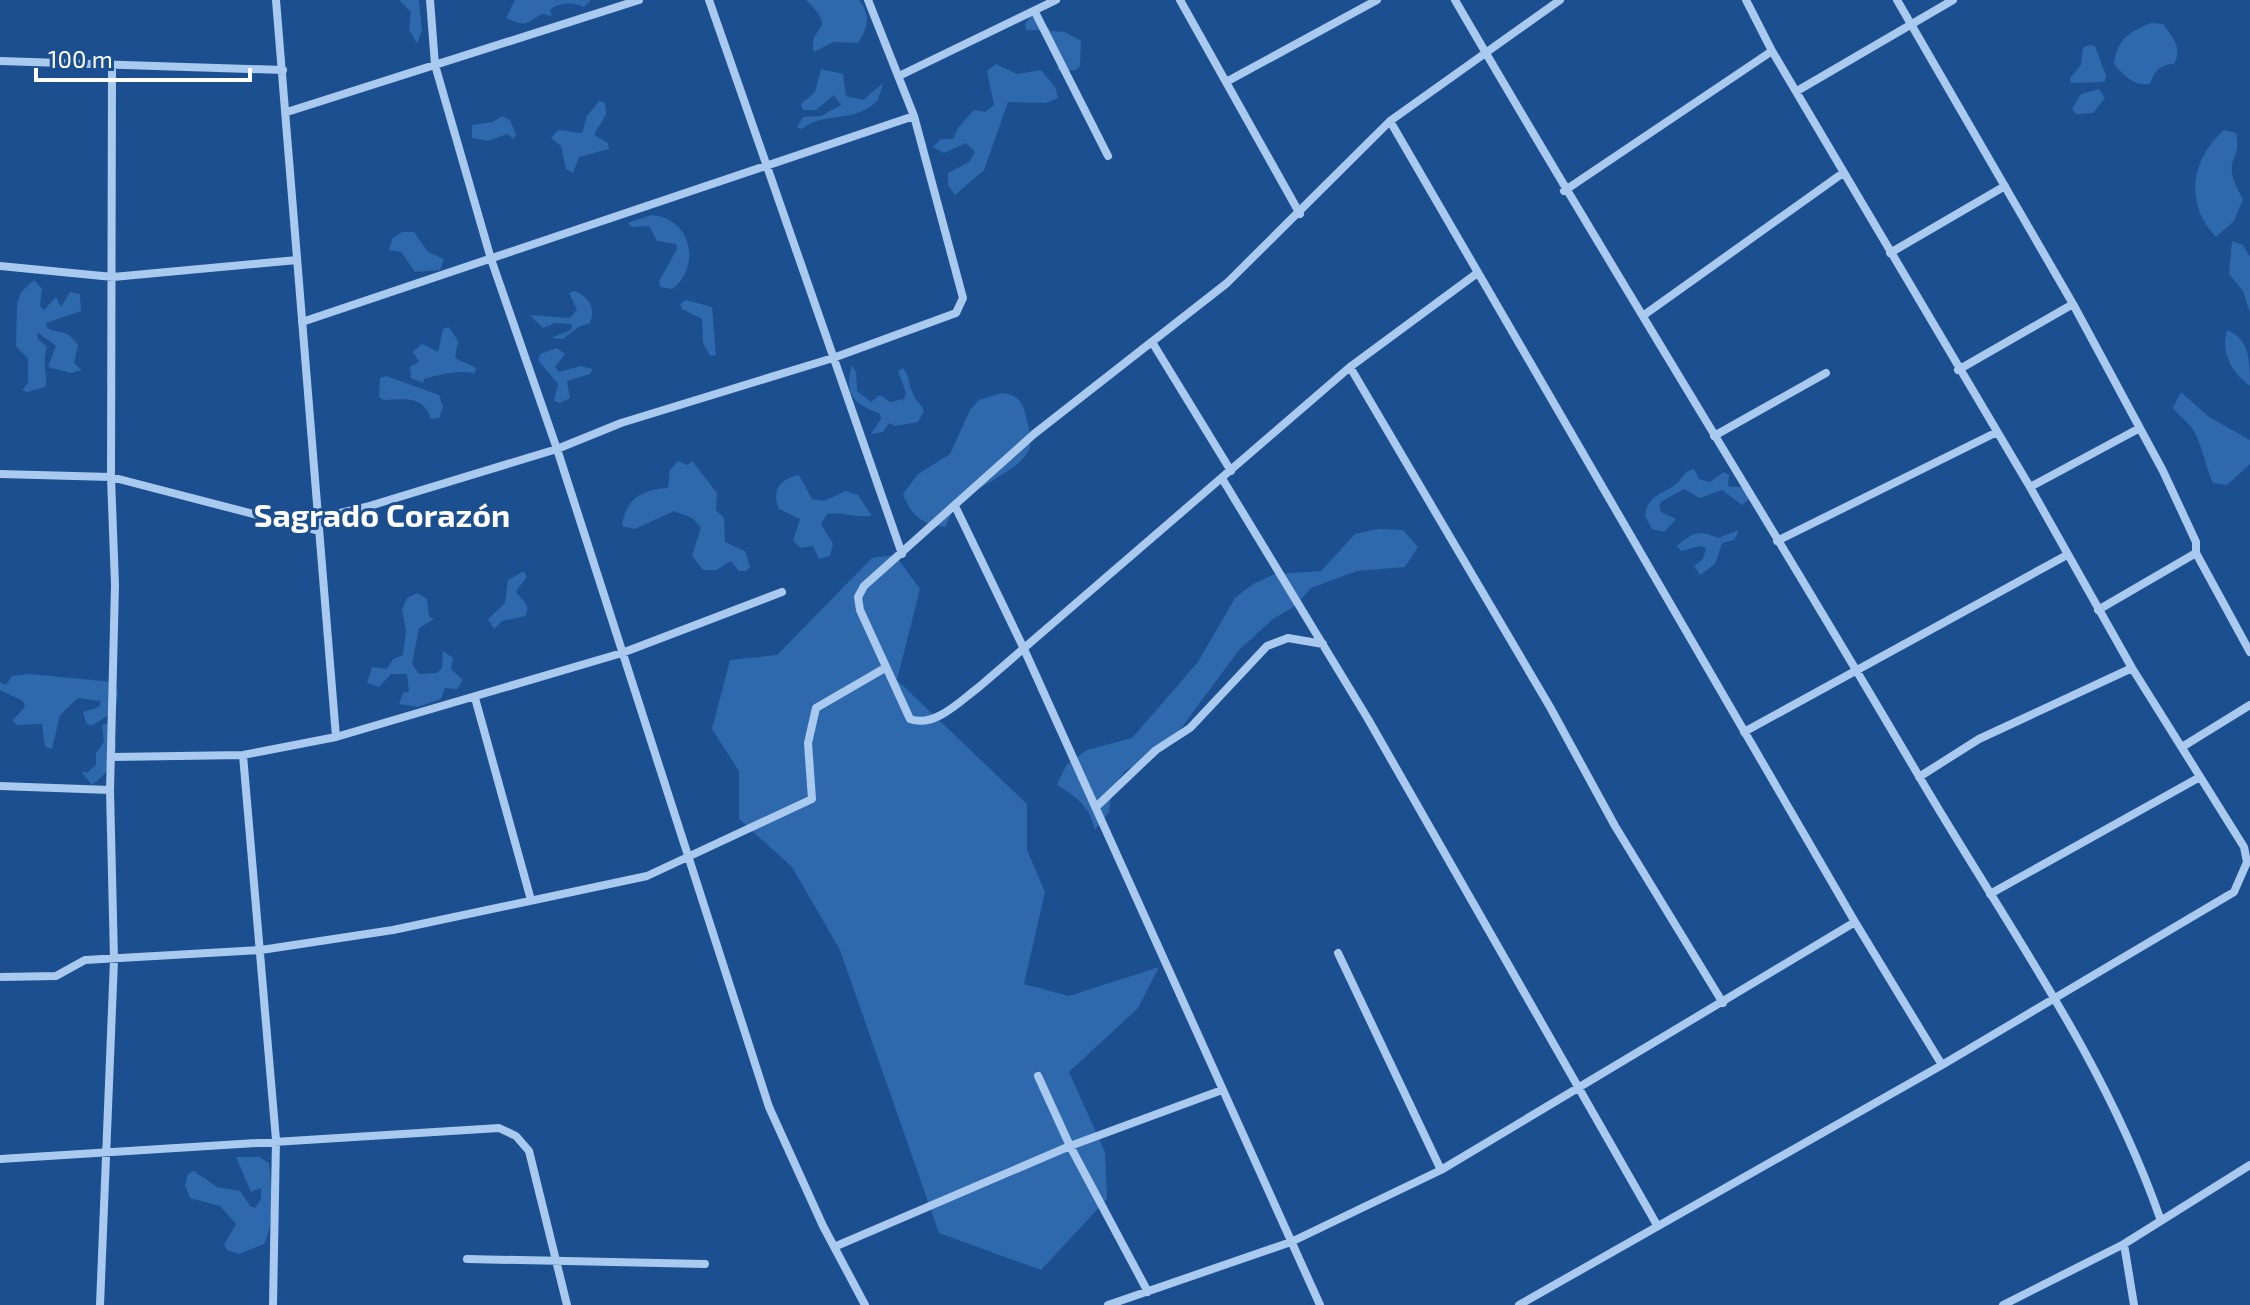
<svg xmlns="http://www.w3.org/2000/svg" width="2250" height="1305" viewBox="0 0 2250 1305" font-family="'Exo 2',sans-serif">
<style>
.green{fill:#2e69ad}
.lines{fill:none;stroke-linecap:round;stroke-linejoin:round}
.minor{stroke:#a9c9ee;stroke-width:8}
.labels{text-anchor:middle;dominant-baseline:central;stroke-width:6;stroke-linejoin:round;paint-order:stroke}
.district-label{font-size:32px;font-weight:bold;fill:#fff;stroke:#1b4f8f}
</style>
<rect width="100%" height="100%" fill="#1b4f8f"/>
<path class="green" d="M399,0H419L422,31L417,43L409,30L411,12Z
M515,0H591L584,7C573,2 560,2 550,10L552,16L542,14C523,24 529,28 506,18Z
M806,0H859C871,14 868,29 858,43L833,42L814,52C807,24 840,33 806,0Z
M1031,15H1037L1051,31L1065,32L1081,41L1080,66L1076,70L1058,71L1056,46L1039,30H1026L1025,24Z
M2151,23L2163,24C2173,38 2183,48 2174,64C2160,65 2155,70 2150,84C2135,87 2123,75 2114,64C2117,39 2129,32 2151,23Z
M2089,45L2095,46L2106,76L2105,82L2071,83L2070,78L2081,65L2083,48Z
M996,64L1017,74L1041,70L1055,87L1058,98L1046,103L1008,102L984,170L955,195L948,185V173L969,162L975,152L966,143L944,153L933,147L941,139H953L958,128L974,110L985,112L994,105L987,71Z
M821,69L843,74L846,96L863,100L883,83L878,100C854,125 825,110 802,129L797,127L803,117L821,116L841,105L834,95L816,110H803L801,104L815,92Z
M2099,89L2105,98L2093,113L2076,114L2072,109L2081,94Z
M599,101L605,103L606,114L594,135L608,143L609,149L579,157L573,173L566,169L561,146L551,138L558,130L582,133L587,116Z
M502,116L510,120L516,134L514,139L507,134L488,141L472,138V125L493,122Z
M2224,130L2236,133C2243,165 2218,156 2243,199L2234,221L2216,237C2184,204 2191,159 2224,130Z
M651,215C690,217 703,265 672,289L660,287L659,281L677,249L676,244L657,241L649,226L632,227L628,223Z
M402,232H414L428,252L444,259L440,270L415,272L401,252L389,250L392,239Z
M2232,241L2243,245L2250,257V313L2243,291L2229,274Z
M34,280L42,289L40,306L44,310L56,297L61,307L70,292L80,294L81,311L46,323L47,328C63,336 65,327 78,345L74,363L82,370L71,373L48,367L56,346L37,332L38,339L47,347C41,366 49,377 45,387L27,392L22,390L28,383V359L16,346L17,304L21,292Z
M575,291C589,297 596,308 590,323L578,327L563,339L551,338L571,330L572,324L555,323L543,328L530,315L570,318L577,310L569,293Z
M686,300L712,307L716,355L710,356L703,343L702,319L682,309L680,304Z
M449,327L458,341L455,358L476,368L475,373C458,370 441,374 424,379L423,383L411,378L410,367L419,362L413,352L422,344L438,352L443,329Z
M2227,330C2250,339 2250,362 2250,386C2232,372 2220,353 2227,330Z
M557,348L565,354L555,367L559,372L581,366L593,369L590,374L567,381L570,398L560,403L554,401L558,384L538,360L540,354Z
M852,365L856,372L857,391L871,402L880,395L890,402L904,399L906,393L898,371L903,368C910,376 908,384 913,394C916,401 921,404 924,411L918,422L895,426L889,423L883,432L871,434L881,419L880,414C855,403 843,397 852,365Z
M386,376L439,395L443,407L439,418L431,419C424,395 404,399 384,400L379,397L380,378Z
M2181,392L2209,417L2250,440V464L2227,485L2213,483C2205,466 2202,443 2192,428C2187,421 2179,416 2173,408Z
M1002,393C1018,395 1022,401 1026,416C1028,426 1032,436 1030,447C1022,475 954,489 946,527C922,524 912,517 903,494L918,474L950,454L970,410L979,400Z
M678,461L687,465L692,461L717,493L716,510L724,518L725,542L745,551L750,567L746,571H739L731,561L716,570H703L692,556L701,527L692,518L674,511L635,529L622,526C625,499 643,489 668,488L670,470Z
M1694,469L1699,479L1710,482L1724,472L1729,475L1728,486L1747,488L1751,497L1742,505L1722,490L1700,498L1684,489L1662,501L1659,506L1661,512L1676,519L1664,532L1652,529L1645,516C1648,495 1661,495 1675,485C1683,479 1682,472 1694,469Z
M799,475L812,499L824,501L846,491L858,495L872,516C856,518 844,512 827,514L821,524L833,544L830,556L819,559L813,546L801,548L793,541L800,519L779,509C771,490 780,479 799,475Z
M1378,529L1403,530L1418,547L1405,567L1357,571L1311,588L1295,606L1273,619L1239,650L1168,746L1148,761L1126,770L1112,788L1109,812L1095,830C1090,807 1076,796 1057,785L1067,764L1087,750L1132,738L1198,662L1235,598L1253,584L1275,574L1321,571L1355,534Z
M1739,530L1734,540L1722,543L1715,564L1700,575L1694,566L1703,559L1706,548L1700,546L1681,551L1677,546C1693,532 1700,530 1718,538Z
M895,555L920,589L897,680L1027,804V850L1045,892L1024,984L1069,996L1159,967L1138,1008L1069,1072L1105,1152L1107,1199L1041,1270L939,1233L840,950L792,867L739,819V771L712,729L730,660L777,655L872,558Z
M524,571L527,577L516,591C521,601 532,604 525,616L502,621L494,629L488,619L505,603L508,580Z
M417,593L427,599L429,617L434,619L419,628L412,664L419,674L437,673L442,668L443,651L453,658L451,669L463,680L457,689L445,688L441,699L418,707L399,704L403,693L409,692L407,674H391L379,687L367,683L372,667L387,669L393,659L403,655L406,631L402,609L407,598Z
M30,674L113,682L118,693L115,711L91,726L86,723L83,712L99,707L101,701L78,698L60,715L52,749L45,747L42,724L16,725L13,720L25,707L23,701L0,690V682L6,685L12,676Z
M108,723C125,750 113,769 92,785L81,771L87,773L96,765V753L104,742L102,725Z
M236,1157H259L269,1163C272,1188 275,1221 264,1244L239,1254L227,1250L224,1245L236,1224L220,1206L190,1198L185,1185L188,1174L194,1171L217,1187L240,1191L250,1206L255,1208L261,1199V1188L251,1192Z"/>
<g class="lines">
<path class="minor" d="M276,0L336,737
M430,0L435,65L491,259L557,449L769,1107L823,1226L865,1305
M709,0L902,554
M1180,0L1300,214
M1455,0C1606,261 1767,517 1920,778C2005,923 2104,1058 2160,1218
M1897,0L2073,304L2163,471L2196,542V553L2250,652
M1035,12L1108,156
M0,61L283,70
M901,75L1056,0
M1226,82L1377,0
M1797,91L1953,0
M287,112L639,0
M1390,121L1855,922L1942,1065
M1564,191L1772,51
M1890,253L2005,186
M0,266L113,277L297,260
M1476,274L1350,367L979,687C960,701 935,728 910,719L860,610L858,597L864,586L1034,434L1227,283L1390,121L1560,0
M1644,315L1843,173
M302,322L914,116
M1152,342L1231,471
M1350,367L1550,707L1615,826L1723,1003
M1958,370L2073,304
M1714,436L1826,373
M0,474L111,477L319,531
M1223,480L1368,719L1657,1225
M2030,487L2138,429
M955,506L1024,649L1320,1305
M318,518L366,507L557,449L621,423L833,358L956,313L963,298L914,116L868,0
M1777,541L1995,433
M2098,610L2196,553
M475,698L531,900
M1744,732L2067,555
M2182,747L2250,705
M243,755L276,1140L273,1305
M112,757L243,755L336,737L622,653L782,592
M1919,777L1979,739L2132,668
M0,786L110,790
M1096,807L1156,750L1190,728L1267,646L1288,638L1323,644
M1990,894L2200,777
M1338,953L1441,1170
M0,977L56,976L85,960L261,950L393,930L647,876L812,799L808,743L816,708L885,668
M1038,1076L1070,1146L1148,1292
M0,1159L499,1128L516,1136L529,1151L567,1305
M2124,1244L2134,1305
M834,1247L1070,1146L1222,1090
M467,1259L705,1264
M100,1305L114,960L110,790L115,585L111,477L112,67
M1108,1305L1291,1242L1441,1170L1855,922
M1519,1305L1942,1065L2234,892L2247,862L2244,847L2132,668L2030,487L1772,51L1746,0
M2003,1305L2124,1244L2250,1165"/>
</g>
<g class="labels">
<g class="district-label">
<text x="382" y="514">Sagrado Corazón</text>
</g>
</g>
<path d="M36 68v12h214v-12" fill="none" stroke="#ffffff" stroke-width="4"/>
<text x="48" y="68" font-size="24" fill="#ffffff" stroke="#1b4f8f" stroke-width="6" paint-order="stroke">100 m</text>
</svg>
